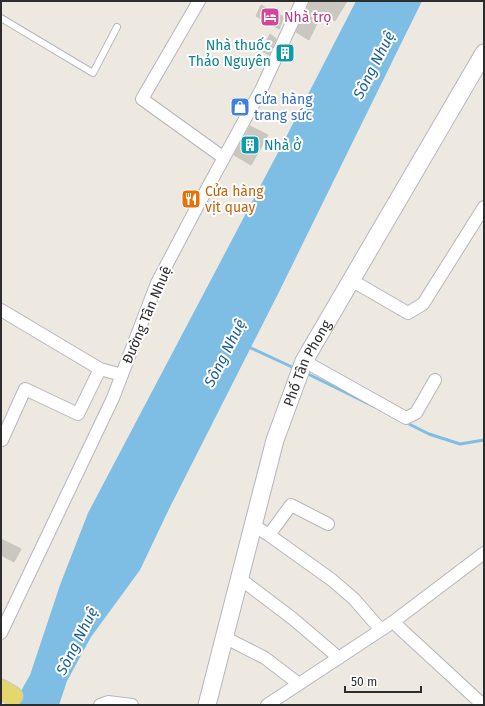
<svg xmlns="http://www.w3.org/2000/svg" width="485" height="706" viewBox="0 0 485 706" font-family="'Fira Sans',sans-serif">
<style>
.water{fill:#7ebee4}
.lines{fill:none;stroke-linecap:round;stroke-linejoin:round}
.stream{stroke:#7ebee4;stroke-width:3}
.building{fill:#c9c7bf;stroke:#c8c5ba}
.lane-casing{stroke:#b4b5bf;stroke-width:8}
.street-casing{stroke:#b4b5bf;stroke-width:14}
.secondary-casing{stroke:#b4b5bf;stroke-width:19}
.primary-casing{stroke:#c8c8c8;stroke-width:21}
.lane{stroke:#fff;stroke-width:6}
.street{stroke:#fff;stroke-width:12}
.secondary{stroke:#fff;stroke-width:17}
.primary{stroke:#e5d66e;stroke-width:19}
.labels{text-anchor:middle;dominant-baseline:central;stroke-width:4;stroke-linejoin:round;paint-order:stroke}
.hotel-label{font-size:14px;fill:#b23c85;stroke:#fff;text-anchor:start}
.culture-label{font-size:14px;fill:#0d838f;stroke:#fff;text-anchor:end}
.shop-label{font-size:14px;fill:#366cbe;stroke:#fff;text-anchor:start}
.food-label{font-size:14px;fill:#c56008;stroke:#fff;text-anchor:start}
.street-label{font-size:14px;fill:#2d2d2d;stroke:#fff}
.water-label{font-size:15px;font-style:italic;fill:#1a5d93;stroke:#fff}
</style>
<rect width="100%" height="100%" fill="#ede9e1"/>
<path class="water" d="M356,1H422L279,292L169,509L140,570L91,637L67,681L59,705H13L30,675L60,585L88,513L283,143Z"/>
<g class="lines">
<path class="stream" d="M251,348L292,367
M308,374L373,406
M405,422L429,434L460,444L484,440"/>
</g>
<path class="building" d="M309,1H347L335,21L322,13L309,40L296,32L309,4Z
M261,5L284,17L279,29L256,16Z
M270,34L276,39L269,55L262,51Z
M289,47L292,49L286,62L285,61L284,62L282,61Z
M250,126L268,135L251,165L234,155Z
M190,193L195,195L189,206L184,203Z
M1,539L21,549L14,562L1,555Z"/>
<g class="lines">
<defs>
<path id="lane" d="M1,18L93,73L117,27"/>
<path id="street" d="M199,1L142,99L224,158
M351,280L408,313L423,304L484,207
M1,310L100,369L122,375
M304,361L406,418L416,413L435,380
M2,440L25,389L78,414L100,369
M253,525L269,535L332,580L354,599L381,630
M269,535L291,505L328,524
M239,578L292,618L339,658
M393,622L483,705
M1,633L113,398L157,283L197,207L262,88L302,1
M224,637L265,658L299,684
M100,705L108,702L132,705
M267,705L393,622L484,553"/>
<g id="secondary">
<path id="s1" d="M207,705L275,440L304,361L484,53"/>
</g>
<path id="primary" d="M1,689L13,696"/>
</defs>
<use href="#lane" class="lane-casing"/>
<use href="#street" class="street-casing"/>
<use href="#secondary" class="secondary-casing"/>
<use href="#primary" class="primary-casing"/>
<use href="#lane" class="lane"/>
<use href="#street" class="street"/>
<use href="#secondary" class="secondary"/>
<use href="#primary" class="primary"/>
</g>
<defs>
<symbol id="hotel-square" viewBox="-11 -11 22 22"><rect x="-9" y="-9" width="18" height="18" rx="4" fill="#d1479c" stroke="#fff"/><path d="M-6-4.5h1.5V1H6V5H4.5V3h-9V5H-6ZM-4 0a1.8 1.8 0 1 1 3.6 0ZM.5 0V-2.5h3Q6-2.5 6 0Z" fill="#fff"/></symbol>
<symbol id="building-square" viewBox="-11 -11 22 22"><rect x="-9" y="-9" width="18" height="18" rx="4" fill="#0f9aa8" stroke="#fff"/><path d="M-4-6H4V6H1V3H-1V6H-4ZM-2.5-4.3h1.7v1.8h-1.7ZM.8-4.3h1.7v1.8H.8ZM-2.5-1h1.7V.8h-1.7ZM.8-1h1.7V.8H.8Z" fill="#fff"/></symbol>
<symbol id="shop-square" viewBox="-11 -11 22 22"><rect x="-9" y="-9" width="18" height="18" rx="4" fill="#3f7fe0" stroke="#fff"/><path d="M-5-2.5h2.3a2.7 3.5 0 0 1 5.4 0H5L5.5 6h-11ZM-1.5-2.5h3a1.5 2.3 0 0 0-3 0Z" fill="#fff"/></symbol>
<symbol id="restaurant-square" viewBox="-11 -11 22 22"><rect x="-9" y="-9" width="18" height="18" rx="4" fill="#e8710a" stroke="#fff"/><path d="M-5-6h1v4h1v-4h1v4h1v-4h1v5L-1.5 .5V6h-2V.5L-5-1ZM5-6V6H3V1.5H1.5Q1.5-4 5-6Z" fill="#fff"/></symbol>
</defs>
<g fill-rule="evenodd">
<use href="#hotel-square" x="259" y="6" width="22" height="22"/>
<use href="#building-square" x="274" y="42" width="22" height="22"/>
<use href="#shop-square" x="229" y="96" width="22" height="22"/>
<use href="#building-square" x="239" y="134" width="22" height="22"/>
<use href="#restaurant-square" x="180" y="188" width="22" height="22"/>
</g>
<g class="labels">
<g class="hotel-label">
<text x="284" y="17">Nhà trọ</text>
</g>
<g class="culture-label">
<text x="271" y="45">Nhà thuốc<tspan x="271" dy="16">Thảo Nguyên</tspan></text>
<text x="264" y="145" text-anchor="start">Nhà ở</text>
</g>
<g class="shop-label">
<text x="254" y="99">Cửa hàng<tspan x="254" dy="16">trang sức</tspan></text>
</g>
<g class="food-label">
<text x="205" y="191">Cửa hàng<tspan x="205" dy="16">vịt quay</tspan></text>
</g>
<g class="street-label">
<text transform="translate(147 315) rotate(-67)">Đường Tân Nhuệ</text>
<text stroke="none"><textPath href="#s1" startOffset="357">Phố Tân Phong</textPath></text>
</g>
<g class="water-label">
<text transform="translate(374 65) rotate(-63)">Sông Nhuệ</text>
<text transform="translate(225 353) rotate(-63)">Sông Nhuệ</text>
<text transform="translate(77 641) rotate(-63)">Sông Nhuệ</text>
</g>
</g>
<rect width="485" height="706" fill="none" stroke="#2d2d2d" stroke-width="4"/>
<path d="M345 686v6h76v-6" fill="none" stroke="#2d2d2d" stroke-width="2"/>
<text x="351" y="686" font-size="12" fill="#2d2d2d" stroke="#ffffff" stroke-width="3" paint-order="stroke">50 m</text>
</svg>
